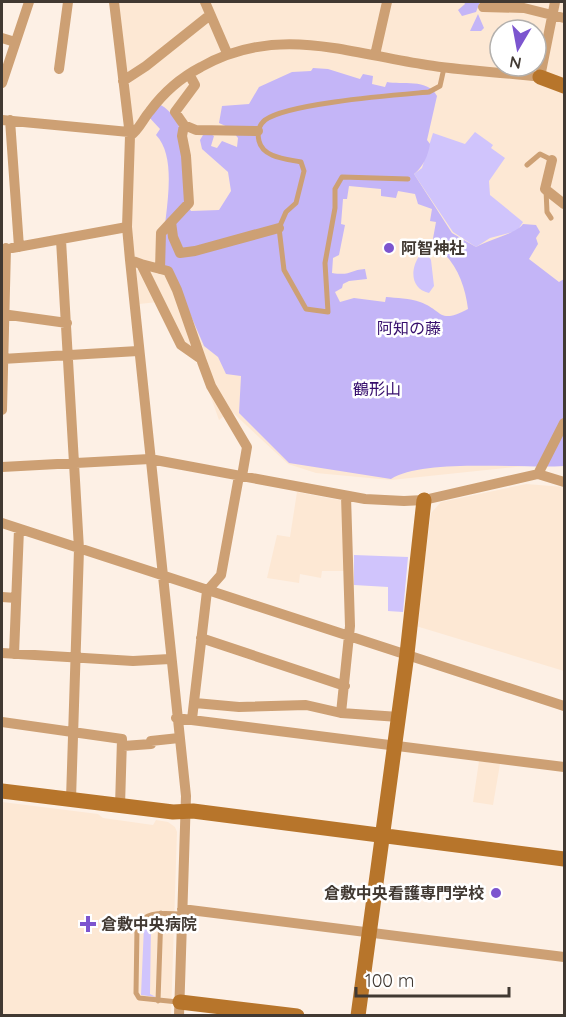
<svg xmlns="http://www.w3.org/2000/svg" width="566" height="1017" viewBox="0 0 566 1017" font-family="Quicksand,'Noto Sans JP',sans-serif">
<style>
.built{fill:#fde8d4;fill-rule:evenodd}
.green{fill:#d0c4fc}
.forest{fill:#c4b5f7;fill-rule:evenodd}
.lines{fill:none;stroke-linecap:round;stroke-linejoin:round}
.lane{stroke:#cda074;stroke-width:5}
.street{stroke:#cda074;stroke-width:10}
.secondary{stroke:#b7752b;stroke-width:15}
.poi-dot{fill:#7c55cf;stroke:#fff;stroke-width:2}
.labels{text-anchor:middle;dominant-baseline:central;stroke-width:5;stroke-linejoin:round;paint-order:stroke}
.poi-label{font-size:16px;font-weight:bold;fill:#413932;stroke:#fff;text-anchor:start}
.park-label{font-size:16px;fill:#360e6c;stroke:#fff}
</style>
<rect width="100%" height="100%" fill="#fdf0e5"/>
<path class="built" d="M117,2H564V408L534,465L391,480L316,473L288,464L231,411L219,420L199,364L158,302L139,304L130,228ZM500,30H536V66H500Z
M526,484L564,487V671L416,626L431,513L441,502Z
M297,492L344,501L347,571H322L321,578L300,574L299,583L267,578L277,535L290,537Z
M479,761L500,764L493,805L473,802Z
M2,802L98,814L103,818L153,825L156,820L168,822L175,827L177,832L171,1015L2,1016Z"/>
<path class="green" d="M475,132L493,145L491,148L505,158L489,181L490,195L523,222L517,231L490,238L476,247L453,232L414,174L422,168L433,133L465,144Z
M427,254L431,260L434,286L429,293C410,289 410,268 420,255Z
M354,555L408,557L403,612L388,611V587L354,585Z
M144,926H151L150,994L156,997L141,995Z"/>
<path class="forest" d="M464,2H480L476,12L462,16L458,10L465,4Z
M478,14L484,28L481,31H470Z
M313,68L328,69L360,79L363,74L373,76L372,84L385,87L387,82C401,85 428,78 437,96L427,140L430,144C428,156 423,167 414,174L452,233L476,247C489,239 516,234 523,224L536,225L540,232L536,238L538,244L529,259L559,282L564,279V466C523,469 423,458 391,479L289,463L239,413L241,376L226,374L218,357L204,346L171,270L162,267C160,229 182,162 156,135L160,129L148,116L159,104C192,121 185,173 188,206L191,211L219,210L231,191L228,172L202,149L200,140L203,135L209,133L214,136L211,146L217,148L222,141L237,147L238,138L230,128L219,123L222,106L249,104L259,87L292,72L311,71ZM349,186L381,189V196L396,198L398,191L415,194L418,204L432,209L430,221L436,222L432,244C455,258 465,284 468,309C438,325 443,310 420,302C410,298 396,298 386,297L385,302L354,298L340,302L335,292L342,288L343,284L349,281L367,279L365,269C349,270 352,276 332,273L333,258L339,255L345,225L341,224L343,199H347Z"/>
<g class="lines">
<path class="lane" d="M527,165L540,154L552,160
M408,179L342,177L335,189V208L325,263L328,312L306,309L284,270L279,228L286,212L296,203L304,171L301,162C287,159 263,158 259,141C257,133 259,125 265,120C288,103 396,95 429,92L440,86L444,68
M546,190L547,212L551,218
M158,1001L161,913
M178,1002L139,998L136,993L137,928C143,909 167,914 182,914"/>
<path class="street" d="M114,2L130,136L127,227L130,260L186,796L179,1016
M205,2L227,53
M483,7L524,8L564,18
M2,38L15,42
M375,55L387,2
M59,69L68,2
M189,74L195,85L175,112L184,125L196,130L258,131
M123,81L146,66L210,15
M2,83L29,2
M2,120L129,132
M10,120L19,247
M130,136C139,130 143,119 150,111C164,92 180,78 201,67C277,24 347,53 427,65C464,71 503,72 540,77L555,2
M552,160L545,189L564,204
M171,222L173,237L180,253L195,251L279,228
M61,240L79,549L71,799
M12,248L127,227
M130,260L141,264L181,345L201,359L211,386L247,447L242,476
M141,264L168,271L177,290L201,359
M160,269L161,233L189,203L186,156L182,136L184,125
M2,314L67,323
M2,359L138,351
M2,410L6,248
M2,467L150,459L365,499L404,501L424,500L538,474L564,482
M538,474L564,423
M2,523L564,706
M2,597L16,598
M201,638L345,686
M2,653L133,661L170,659
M14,654L19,529
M195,703L239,707L306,705L341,713L399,717
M341,713L350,626L346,496
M176,718L564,767
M192,719L207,591L221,575L239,476
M2,722L122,739L120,806
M123,746L151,744V741L179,738
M182,909L564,957"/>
<path class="secondary" d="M540,77L564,86
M2,791L173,812L193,811L564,859
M180,1002L297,1016
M358,1016L407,654L424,500"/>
</g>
<g class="poi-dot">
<circle cx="389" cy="248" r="6"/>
<circle cx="496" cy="893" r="6"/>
<path d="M85 915h6v6h6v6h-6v6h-6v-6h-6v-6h6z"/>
</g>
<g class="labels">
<g class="poi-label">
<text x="401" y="248">阿智神社</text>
<text x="484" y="893" text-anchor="end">倉敷中央看護専門学校</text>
<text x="101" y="924">倉敷中央病院</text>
</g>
<g class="park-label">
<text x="409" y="328">阿知の藤</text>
<text x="377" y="389">鶴形山</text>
</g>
</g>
<rect width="566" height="1017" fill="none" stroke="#413932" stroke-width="6"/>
<g transform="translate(518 48) rotate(190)"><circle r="28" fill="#ffffff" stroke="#b3b0ad" stroke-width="1.5"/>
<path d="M0-4.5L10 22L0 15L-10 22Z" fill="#7c55cf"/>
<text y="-9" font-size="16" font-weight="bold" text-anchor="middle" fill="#413932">N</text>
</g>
<path d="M356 987v9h153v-9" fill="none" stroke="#413932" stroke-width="3"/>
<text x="365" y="987" font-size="18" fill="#413932" stroke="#ffffff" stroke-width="4.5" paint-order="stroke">100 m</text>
</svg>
